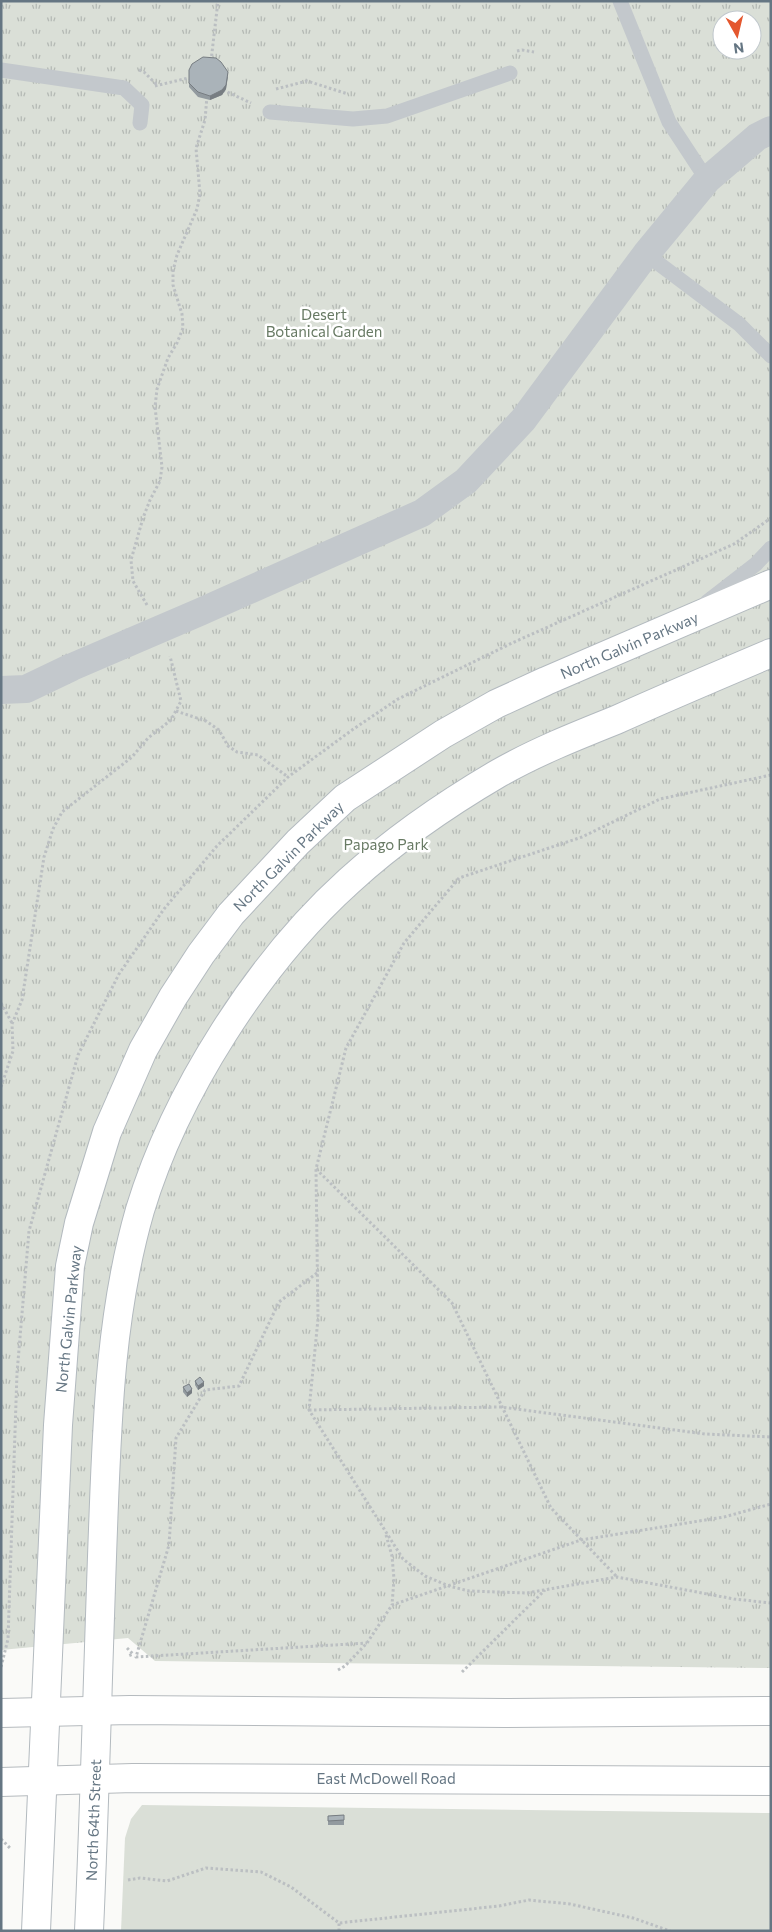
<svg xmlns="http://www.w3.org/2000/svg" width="772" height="1932" viewBox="0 0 772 1932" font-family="Commissioner,sans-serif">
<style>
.green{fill:#dadfd7}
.park{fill:url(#park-tufts);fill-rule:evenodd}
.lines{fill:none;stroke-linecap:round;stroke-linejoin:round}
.secondary-casing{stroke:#b3babf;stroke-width:30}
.primary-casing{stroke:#b5babe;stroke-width:30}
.path{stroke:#bbbfc2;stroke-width:3;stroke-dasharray:2.5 2.5;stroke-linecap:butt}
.lane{stroke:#c3c8cc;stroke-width:15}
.street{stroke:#c3c8cc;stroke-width:28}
.secondary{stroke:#fff;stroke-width:28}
.primary{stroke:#fff;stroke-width:28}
.wall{fill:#929a9f}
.shaded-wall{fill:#777d82}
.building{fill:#aab3b9;stroke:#777d82}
.labels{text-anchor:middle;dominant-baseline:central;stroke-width:5;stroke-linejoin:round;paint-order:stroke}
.park-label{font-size:15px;fill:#687a64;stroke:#fff}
.street-label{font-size:15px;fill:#657683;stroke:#fff}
</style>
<defs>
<pattern id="park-tufts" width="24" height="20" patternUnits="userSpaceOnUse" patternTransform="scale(1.25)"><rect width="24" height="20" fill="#dadfd7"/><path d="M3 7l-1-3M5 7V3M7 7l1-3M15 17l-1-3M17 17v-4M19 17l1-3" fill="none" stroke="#b4b9b4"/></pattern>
</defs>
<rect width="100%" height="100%" fill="#fafaf8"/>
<path class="green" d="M142,1805L771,1813V1931H121L125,1838L131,1819Z"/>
<path class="park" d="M1,1H771V1668L155,1661L128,1638L1,1650ZM722,20H752V50H722Z"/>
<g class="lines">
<defs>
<path id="secondary" d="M36,1931L58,1425L70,1266L79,1223L107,1132L143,1050L173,997L201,954L231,914L298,842L345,798L443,734L496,704L546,681L771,584
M89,1931C95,1797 98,1663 103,1529C107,1422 110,1314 140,1210C175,1094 258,963 349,881C394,840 446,804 499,773C536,752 576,736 616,720C667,697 719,675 771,653"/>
<path id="primary" d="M1,1713L130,1710L505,1713L771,1711
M1,1782L133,1778L771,1781"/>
</defs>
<use href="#secondary" class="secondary-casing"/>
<use href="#primary" class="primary-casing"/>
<path class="path" d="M517,51L522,50L534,52
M211,61L218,1
M139,70L144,72L157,85
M155,86L188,78L192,79
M276,89L307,81L348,94
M223,90L251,103
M147,605L133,581L131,560L143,518L150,500L160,481L162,467L155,407L157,389L168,358L177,343L183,328L182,314L173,285V271L177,255L197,209L200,194L196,148L205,120L207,96
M176,711L206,721L219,730L228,746L237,752L258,755L288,777
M771,775L660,799L582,837L459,878L404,943L346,1048L316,1169L318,1319L309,1410L403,1559L425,1576L449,1586L469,1591L527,1593L617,1577L734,1599L771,1603
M1,1003L12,1023
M1,1087L13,1051L12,1024L22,1000L44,857L53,829L62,812L132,757L148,738L171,720L181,701L170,656
M316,1169L452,1303L551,1508L617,1577
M317,1273L279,1302L239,1386L205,1390L176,1438L169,1545L136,1657L367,1643
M309,1410L501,1407L705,1434L771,1437
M386,1535L392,1556L394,1579L392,1605
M127,1648L133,1654L128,1656
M1,1667L8,1639L17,1373L29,1231L78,1055L119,974L164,909L217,846L288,777L352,730L398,699L512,643L734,544L771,518
M338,1670L345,1666L367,1643L392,1605L581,1540L724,1517L771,1504
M462,1672L545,1590
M1,1839L11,1849
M128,1880L140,1878L167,1881L206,1868L261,1872L291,1887L339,1923L499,1906L529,1900L570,1904L633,1918L670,1931
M339,1931V1923"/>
<path class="lane" d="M620,1L669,122L707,180
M1,70L124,88L142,105L140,123
M270,112L353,119L387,116L510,73
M646,254L739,324L771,356
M707,602L756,564L771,548"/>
<path class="street" d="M1,690L26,689L72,667L200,612L422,513L466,481L523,420L646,254L707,180L757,137L771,130"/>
<use href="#secondary" class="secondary"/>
<use href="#primary" class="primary"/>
</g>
<path class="wall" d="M189,70L228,77L226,89L222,95L210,100L198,97L189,87Z
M195,1381L204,1386L198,1390L195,1385Z
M183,1387L192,1393L187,1397L183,1392Z
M344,1815V1825H328V1816Z"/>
<path class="shaded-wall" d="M228,72L226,89L222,95L210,100V96Z
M204,1382V1386L198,1390V1386Z
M192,1389V1393L187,1397V1393Z"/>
<path class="building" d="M203,57L216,58L221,62L228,72L226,85L222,90L210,96L198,92L189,83V70L192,64Z
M200,1377L204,1382L198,1386L195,1381Z
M189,1384L192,1389L187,1393L183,1387Z
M344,1815V1820L328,1821V1816Z"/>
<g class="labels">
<g class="park-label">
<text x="324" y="314">Desert<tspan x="324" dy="17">Botanical Garden</tspan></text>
<text x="386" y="844">Papago Park</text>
</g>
<g class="street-label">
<text transform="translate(629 645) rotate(-23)">North Galvin Parkway</text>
<text transform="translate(288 856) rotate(-45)">North Galvin Parkway</text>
<text transform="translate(68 1319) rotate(-84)">North Galvin Parkway</text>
<text x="386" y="1778">East McDowell Road</text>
<text transform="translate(93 1820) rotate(-88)">North 64th Street</text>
</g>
</g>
<rect width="772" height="1932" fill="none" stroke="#657683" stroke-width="5"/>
<g transform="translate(737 35) rotate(172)"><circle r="24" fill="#ffffff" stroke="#c1c8cd"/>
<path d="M0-4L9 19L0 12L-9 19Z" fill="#e4572e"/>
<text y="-8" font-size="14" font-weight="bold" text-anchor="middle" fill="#657683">N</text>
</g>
</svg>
